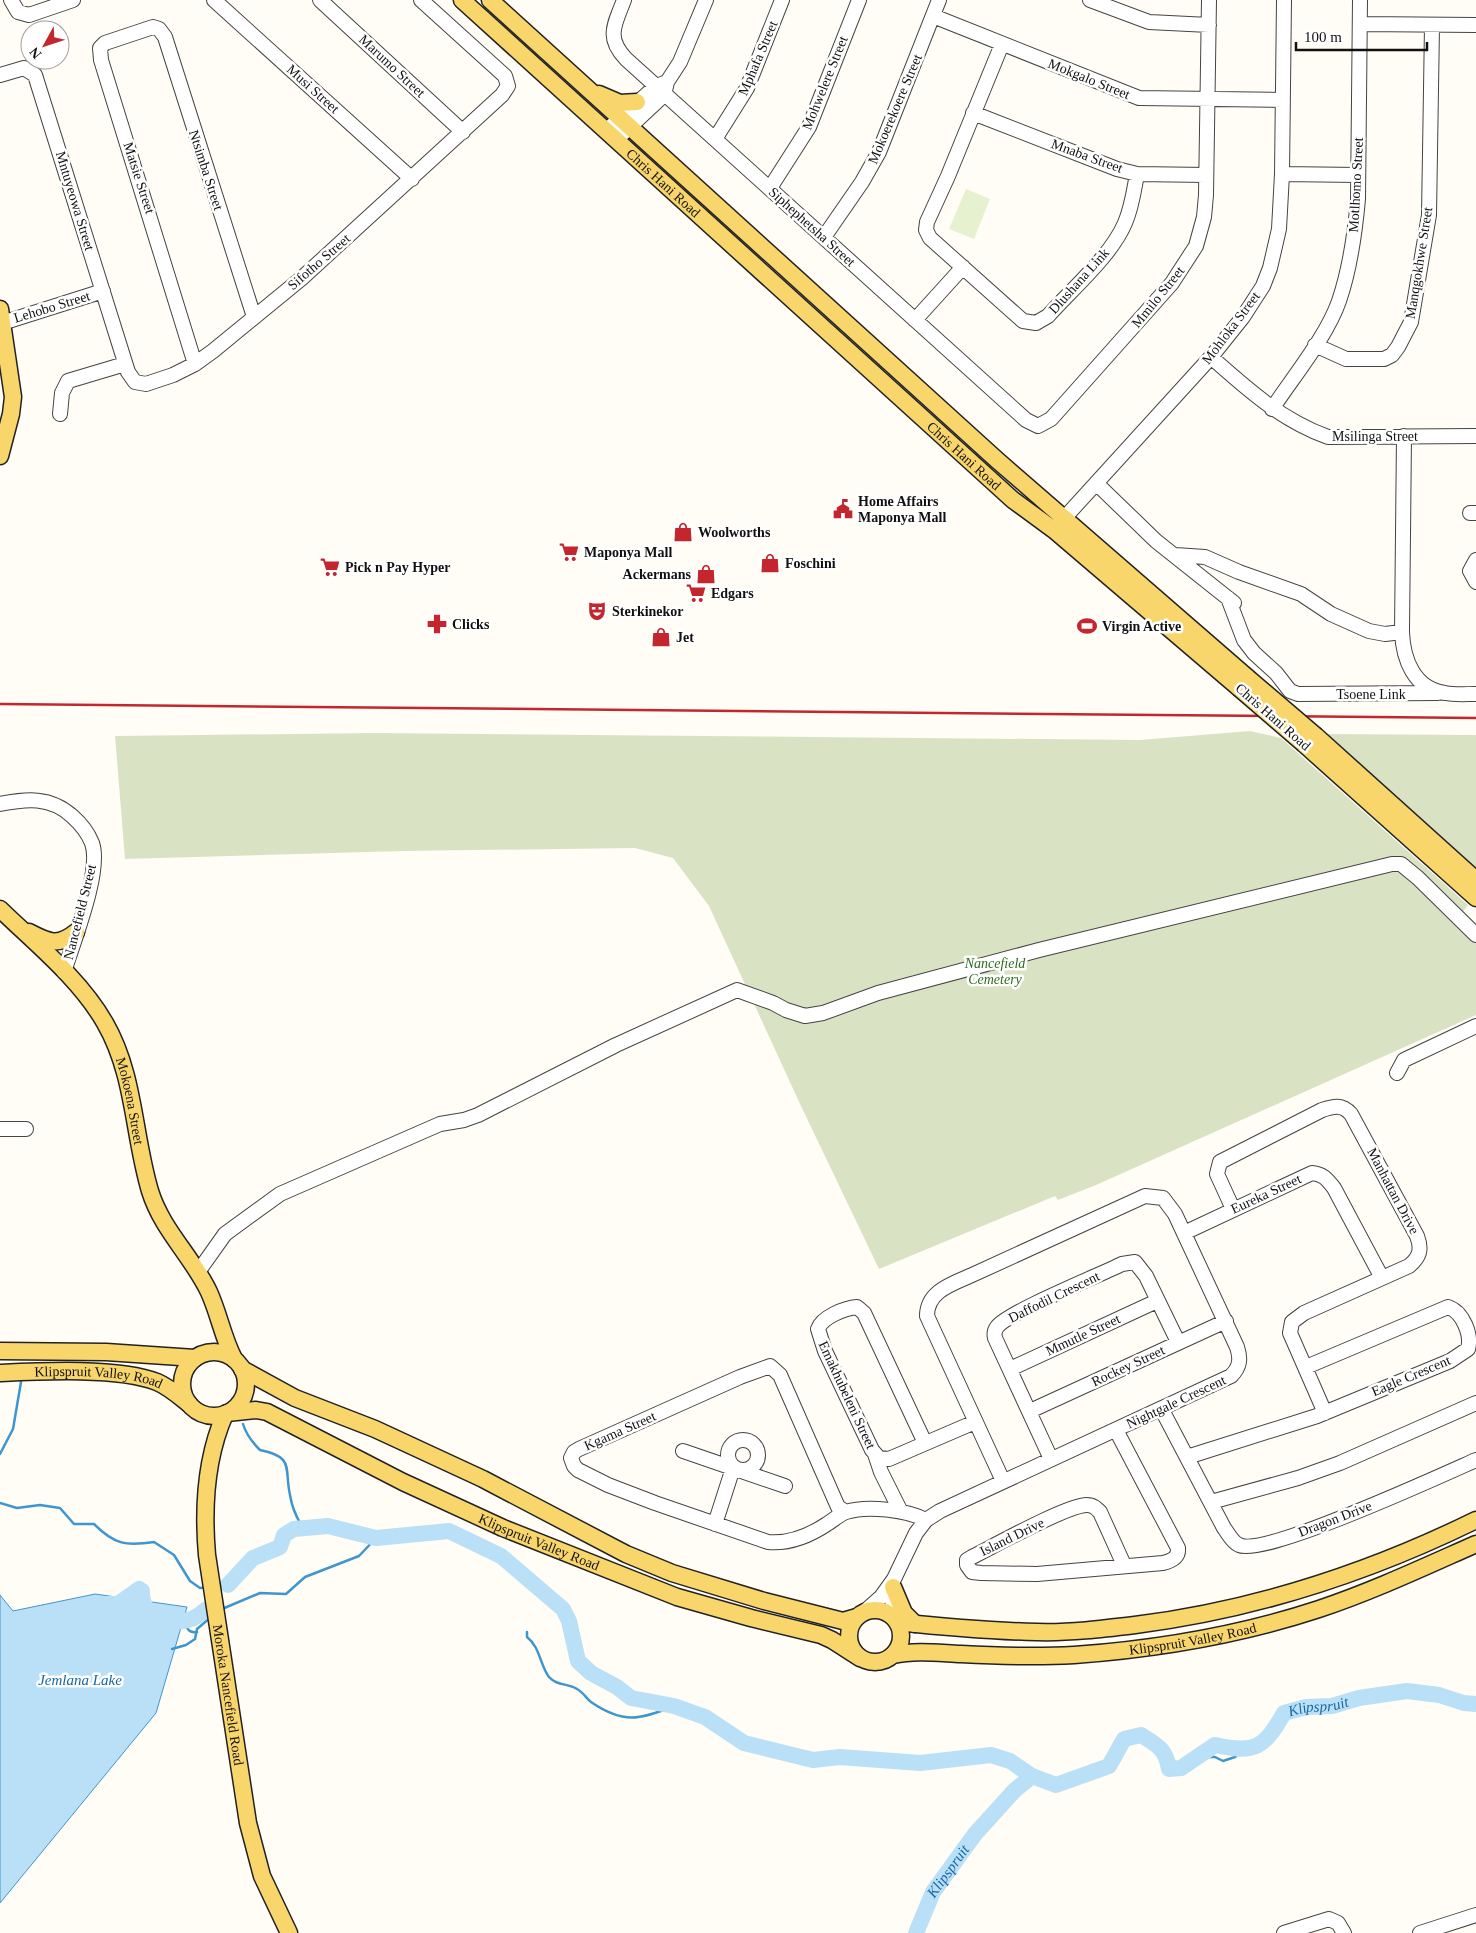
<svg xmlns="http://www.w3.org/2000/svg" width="1476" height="1933" viewBox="0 0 1476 1933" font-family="Georgia,serif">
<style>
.cemetery{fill:#d9e3c4}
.pitch{fill:#e6f2cf}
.water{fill:#b9e0f7;stroke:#3f96cf}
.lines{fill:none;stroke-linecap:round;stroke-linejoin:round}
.stream{stroke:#3f96cf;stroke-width:2.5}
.river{stroke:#b9e0f7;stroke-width:16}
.minor-casing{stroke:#444;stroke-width:16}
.major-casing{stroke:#222;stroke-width:19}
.minor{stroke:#fff;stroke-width:14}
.major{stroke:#f9d66b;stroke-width:16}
.rail{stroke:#c4262e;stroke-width:2.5}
.major-bridge-casing{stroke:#222;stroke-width:19;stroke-linecap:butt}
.major-bridge{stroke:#f9d66b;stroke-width:16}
.labels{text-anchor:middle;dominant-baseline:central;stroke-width:5;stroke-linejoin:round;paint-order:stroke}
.street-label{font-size:14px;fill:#111;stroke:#fff}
.poi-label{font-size:14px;font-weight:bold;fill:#111;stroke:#fff;text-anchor:start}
.park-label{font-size:14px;font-style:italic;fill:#2f6b1f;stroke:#fff}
.water-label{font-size:15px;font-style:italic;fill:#1768a6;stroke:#fff}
</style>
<rect width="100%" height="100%" fill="#fffdf5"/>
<path class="cemetery" d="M1250,731L1281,738L1468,905L1460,916L1476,930V1015L1096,1185L1058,1200L1055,1196L879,1269L801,1106L709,906L673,858L635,848L403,851L125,859L115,736L375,733L1140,740Z
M1322,734L1476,735V872Z"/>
<path class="pitch" d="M966,189L990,199L974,239L949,229Z"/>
<path class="water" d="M95,1594L187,1607L156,1713L0,1903V1595L13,1611Z"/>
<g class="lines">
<path class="stream" d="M243,1424C246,1434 253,1443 260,1450C295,1457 284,1468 290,1495C292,1508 296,1517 303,1528
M0,1454L13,1429L21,1382
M0,1503L17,1508L40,1505L60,1508L74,1524H94C115,1545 126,1546 154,1542L174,1555L190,1581L200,1588L207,1587
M253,1558L266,1547L283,1539
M217,1586L228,1585
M222,1609L260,1593L286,1594L305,1577L359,1556L376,1538
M185,1619C185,1626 188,1634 197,1632
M527,1632V1637C540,1647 540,1665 549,1677C557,1686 568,1683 577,1689C583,1692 586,1698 591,1702C623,1724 640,1720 674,1706
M172,1649L186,1645L195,1639L197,1629L211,1617
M1196,1757H1215L1223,1761L1235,1757L1242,1750"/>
<g class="river">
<path id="s1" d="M228,1585L253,1558L280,1547L284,1535L294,1529L328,1526L376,1538L449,1531L501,1556L563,1609L569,1621L578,1661L591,1673L617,1687L631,1698L674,1706L705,1717L744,1743L813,1760L840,1757L920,1763L991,1755L1010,1761L1032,1776L1056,1785L1109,1766L1124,1739L1141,1735C1157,1745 1166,1749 1169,1769L1181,1768L1215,1745C1255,1754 1264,1748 1284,1713L1306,1707L1332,1706L1359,1698L1407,1691L1439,1695L1464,1703L1476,1704"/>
<path d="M105,1604H118L139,1589L142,1591C141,1625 186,1630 205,1610"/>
<path id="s2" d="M916,1933L933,1892L975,1834L1015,1790L1032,1776"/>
</g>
<defs>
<path id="minor" d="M11,0L18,12L29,15L73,0
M214,0L412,179
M320,0L463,132
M624,0C615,24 605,37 626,59L1026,420L1038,426L1051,419L1172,283L1196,246L1204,217L1206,195L1209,0
M1090,0L1149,22L1209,25
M933,16L1139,98L1283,100
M1360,24L1476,25
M1002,44L948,176L927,222L926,230L930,238L1023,321L1036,323L1048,316C1072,289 1111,256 1125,223C1132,207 1134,190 1137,174
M0,75L24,68L35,75L128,372L135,382L146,384L173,375L195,364L213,351L302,278L502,95L508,86L505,76L421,0
M973,113L1117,169L1137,174L1206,175
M607,130L655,87L664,83
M617,139L664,95L667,82L680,62L706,0
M715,139L747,88L782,0
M1282,174L1358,175
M770,188L809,127L859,0
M824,237L862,182L879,152L939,0
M915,320L963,267
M2,323L103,291
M1315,345L1346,359H1384L1392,355L1398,347L1411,322L1429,215L1432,26
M1211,357C1247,389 1281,420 1328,437L1476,436
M195,364L101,60L100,48L105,43L153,27L159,29L165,37L254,317
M1272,409C1293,377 1327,336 1339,301C1350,269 1355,233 1358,199L1360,0
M60,414L62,393L68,381L125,364
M1404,436L1402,632C1403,659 1414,689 1445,693C1455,695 1466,694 1476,694
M1096,483L1156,541L1234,603
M1470,513H1476
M1058,525L1211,357L1243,317L1263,286L1270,268L1279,229L1282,174L1284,0
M1175,555L1205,557L1239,572L1301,594L1331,614L1369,631L1385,634L1402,632
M1476,560L1470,571L1476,582
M1228,598L1244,640L1254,653L1276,673L1290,691L1298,694L1438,693
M0,804C26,799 50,796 72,816C80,823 88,833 92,843C102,871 73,942 64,972
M1397,1073L1404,1060L1476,1026
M0,1129H26
M1233,1209L1217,1174L1220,1162L1322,1110C1334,1106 1342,1104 1351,1114L1417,1236C1422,1249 1420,1257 1409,1266L1304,1313L1292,1322L1290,1333L1325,1413
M1184,1233L1312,1173C1323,1174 1327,1179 1334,1188L1382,1278
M198,1272L225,1234L280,1194L440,1124L464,1120L478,1115L616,1045L737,990L773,1003L786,1010L805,1016L823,1013L878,993L1039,950L1392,864H1401L1418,878L1476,935
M1010,1369L1157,1301
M1162,1410L1224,1528C1228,1533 1232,1542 1239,1545C1264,1557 1442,1475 1476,1460
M1030,1411L1226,1321
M1116,1430L1178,1548C1179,1558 1171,1561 1163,1563L1037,1574L981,1573L972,1572L967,1565V1560L972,1557C994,1546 1067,1505 1087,1505C1093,1505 1096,1508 1100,1512L1124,1565
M728 1455a15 15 0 1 1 30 0a15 15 0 1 1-30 0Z
M925,1443L864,1313L857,1307C845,1308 822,1317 818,1329L825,1351L872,1450L879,1458L889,1459L975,1422
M683,1451L785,1486
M875,1454L881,1472L900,1510
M1187,1457L1317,1416L1450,1361L1468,1349C1472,1335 1463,1312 1448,1307L1306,1367
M1051,1459L995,1338C994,1334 994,1331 997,1327C1008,1312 1100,1275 1122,1264L1135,1262L1146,1276L1178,1342
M1211,1502L1298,1478L1340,1463L1476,1403
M846,1512L838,1507L780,1375L770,1366L740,1377L579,1449L574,1452L571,1458L574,1466L578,1470L608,1485L655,1503L768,1542C790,1544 809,1536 827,1524C832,1521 840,1514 846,1512C867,1505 907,1510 926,1520
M715,1524L733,1468
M863,1613L881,1597L894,1579L916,1533L926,1520L940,1511L1231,1376C1240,1367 1241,1359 1237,1347L1175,1214L1163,1198L1145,1196L972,1275C952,1284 927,1291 927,1316L1003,1481
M892,1616L893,1588
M1284,1933L1329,1919L1338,1923L1344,1933
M1420,1933L1476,1915"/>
<g id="major">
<path id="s3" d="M462,0L1013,500L1054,530L1239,688"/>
<path d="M490,0L997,460L1248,678"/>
<path d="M599,94L620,103L637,102"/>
<path d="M0,309L13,397L11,414L0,456"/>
<path d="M1316,736L1476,880"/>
<path d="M1304,744L1476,898"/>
<path id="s4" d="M0,909C36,944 80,979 105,1023C135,1075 133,1134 150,1191C162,1230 192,1256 209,1292C219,1314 223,1338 234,1359"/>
<path d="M29,932C48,942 58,947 76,932"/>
<path d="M0,1351L106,1352L195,1358"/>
<circle cx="214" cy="1384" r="32"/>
<path d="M242,1369L295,1398L375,1429L483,1479L626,1554L672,1573L764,1601L843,1621L857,1617"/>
<path id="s5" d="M0,1373C41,1371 120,1367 157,1382C169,1387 179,1396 189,1404"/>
<path id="s6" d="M227,1413L256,1410L267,1412L403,1482L503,1528L677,1597L751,1618L821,1635L832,1640L860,1658"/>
<path id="s7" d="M225,1414C206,1457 203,1509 207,1555L248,1823L262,1876L289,1933"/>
<path d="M893,1587L904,1613L915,1624"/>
<circle cx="875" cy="1636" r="26"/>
<path d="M897,1622C944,1627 990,1631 1037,1632C1069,1633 1102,1629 1135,1625C1254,1610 1368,1573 1476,1520"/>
<path id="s8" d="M893,1655C916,1650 938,1653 961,1654C999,1656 1037,1657 1074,1655C1157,1649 1240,1635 1319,1609C1373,1591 1424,1567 1476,1544"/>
</g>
</defs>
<use href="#minor" class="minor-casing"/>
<use href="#major" class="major-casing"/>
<use href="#minor" class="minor"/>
<use href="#major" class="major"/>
<path class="rail" d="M0,704L1476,718"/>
<defs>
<path id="major-bridge" d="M1248,678L1316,736
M1239,688L1304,744"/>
</defs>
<use href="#major-bridge" class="major-bridge-casing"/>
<use href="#major-bridge" class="major-bridge"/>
</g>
<defs>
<symbol id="civic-bare" viewBox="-9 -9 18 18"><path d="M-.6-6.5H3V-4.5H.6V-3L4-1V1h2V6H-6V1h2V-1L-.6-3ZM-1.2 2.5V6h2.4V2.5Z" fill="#c4262e" stroke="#fff" stroke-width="2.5" paint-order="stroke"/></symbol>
<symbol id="shop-bare" viewBox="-9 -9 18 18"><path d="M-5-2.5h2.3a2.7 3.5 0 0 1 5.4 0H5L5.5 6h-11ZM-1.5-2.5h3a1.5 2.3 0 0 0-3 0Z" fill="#c4262e" stroke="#fff" stroke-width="2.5" paint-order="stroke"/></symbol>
<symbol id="supermarket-bare" viewBox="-9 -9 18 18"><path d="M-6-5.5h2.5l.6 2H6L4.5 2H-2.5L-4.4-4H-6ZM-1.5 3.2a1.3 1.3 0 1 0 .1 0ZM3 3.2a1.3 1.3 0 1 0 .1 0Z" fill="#c4262e" stroke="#fff" stroke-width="2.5" paint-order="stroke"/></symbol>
<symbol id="theatre-bare" viewBox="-9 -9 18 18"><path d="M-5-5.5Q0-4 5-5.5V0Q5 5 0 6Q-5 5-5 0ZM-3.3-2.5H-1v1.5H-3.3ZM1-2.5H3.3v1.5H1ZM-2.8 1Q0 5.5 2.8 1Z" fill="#c4262e" stroke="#fff" stroke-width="2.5" paint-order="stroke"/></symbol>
<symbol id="pharmacy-bare" viewBox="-9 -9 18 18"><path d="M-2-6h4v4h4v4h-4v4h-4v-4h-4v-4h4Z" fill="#c4262e" stroke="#fff" stroke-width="2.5" paint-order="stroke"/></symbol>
<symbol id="stadium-bare" viewBox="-9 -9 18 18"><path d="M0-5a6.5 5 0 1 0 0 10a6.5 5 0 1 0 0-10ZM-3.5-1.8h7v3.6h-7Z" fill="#c4262e" stroke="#fff" stroke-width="2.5" paint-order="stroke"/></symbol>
</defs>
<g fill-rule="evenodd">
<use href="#civic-bare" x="829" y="495" width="28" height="28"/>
<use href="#shop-bare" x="669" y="518" width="28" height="28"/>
<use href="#supermarket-bare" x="555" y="538" width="28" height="28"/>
<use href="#shop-bare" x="756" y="549" width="28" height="28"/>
<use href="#supermarket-bare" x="316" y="553" width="28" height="28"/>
<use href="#shop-bare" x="692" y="560" width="28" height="28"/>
<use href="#supermarket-bare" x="682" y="579" width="28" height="28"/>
<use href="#theatre-bare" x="583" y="597" width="28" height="28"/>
<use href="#pharmacy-bare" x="423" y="610" width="28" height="28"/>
<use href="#stadium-bare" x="1073" y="612" width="28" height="28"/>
<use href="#shop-bare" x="647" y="623" width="28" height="28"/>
</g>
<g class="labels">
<g class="street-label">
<text transform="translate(758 58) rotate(-67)">Mphafa Street</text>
<text transform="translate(392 66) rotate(43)">Marumo Street</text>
<text transform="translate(1089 79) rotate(22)">Mokgalo Street</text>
<text transform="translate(825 83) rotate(-68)">Mohwelere Street</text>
<text transform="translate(313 89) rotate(42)">Musi Street</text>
<text transform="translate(895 109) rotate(-67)">Mokoerekoere Street</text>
<text transform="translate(1087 156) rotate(20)">Mnaba Street</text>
<text transform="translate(206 170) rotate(72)">Ntsimba Street</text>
<text transform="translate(139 178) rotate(72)">Matsie Street</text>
<text stroke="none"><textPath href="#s3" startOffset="272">Chris Hani Road</textPath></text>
<text transform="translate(1356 185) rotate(-87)">Motlhomo Street</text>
<text transform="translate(75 201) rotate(73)">Mntuyeowa Street</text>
<text transform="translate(812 227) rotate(42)">Siphephetsha Street</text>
<text transform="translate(319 262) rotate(-41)">Sifotho Street</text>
<text transform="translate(1419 263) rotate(-81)">Manqgokhwe Street</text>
<text transform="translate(1079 281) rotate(-48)">Dlushana Link</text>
<text transform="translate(1158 297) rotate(-51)">Mmilo Street</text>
<text transform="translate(52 307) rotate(-17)">Lehobo Street</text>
<text transform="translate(1231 328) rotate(-53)">Mohloka Street</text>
<text x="1375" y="436">Msilinga Street</text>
<text stroke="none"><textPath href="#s3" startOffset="678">Chris Hani Road</textPath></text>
<text x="1371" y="694">Tsoene Link</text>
<text transform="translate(1273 717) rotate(41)">Chris Hani Road</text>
<text transform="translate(80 912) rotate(-76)">Nancefield Street</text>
<text stroke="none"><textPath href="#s4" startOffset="238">Mokoena Street</textPath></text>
<text transform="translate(1393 1191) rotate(62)">Manhattan Drive</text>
<text transform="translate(1266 1194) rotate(-25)">Eureka Street</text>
<text transform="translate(1054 1297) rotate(-26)">Daffodil Crescent</text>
<text transform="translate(1083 1335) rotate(-25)">Mmutle Street</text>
<text transform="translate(1128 1366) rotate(-25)">Rockey Street</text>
<text transform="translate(1411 1376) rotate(-23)">Eagle Crescent</text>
<text stroke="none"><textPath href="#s5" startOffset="99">Klipspruit Valley Road</textPath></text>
<text transform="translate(847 1395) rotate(65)">Emakhubeleni Street</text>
<text transform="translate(1176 1402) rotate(-25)">Nightgale Crescent</text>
<text transform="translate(620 1431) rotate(-24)">Kgama Street</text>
<text transform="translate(1335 1519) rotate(-21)">Dragon Drive</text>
<text transform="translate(1012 1537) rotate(-26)">Island Drive</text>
<text stroke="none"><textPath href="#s6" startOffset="342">Klipspruit Valley Road</textPath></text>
<text stroke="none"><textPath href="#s8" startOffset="301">Klipspruit Valley Road</textPath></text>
<text stroke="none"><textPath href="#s7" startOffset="285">Moroka Nancefield Road</textPath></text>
</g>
<g class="poi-label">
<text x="858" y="501">Home Affairs<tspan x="858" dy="16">Maponya Mall</tspan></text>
<text x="698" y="532">Woolworths</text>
<text x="584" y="552">Maponya Mall</text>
<text x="785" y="563">Foschini</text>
<text x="345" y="567">Pick n Pay Hyper</text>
<text x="691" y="574" text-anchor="end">Ackermans</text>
<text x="711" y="593">Edgars</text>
<text x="612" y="611">Sterkinekor</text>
<text x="452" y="624">Clicks</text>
<text x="1102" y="626">Virgin Active</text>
<text x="676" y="637">Jet</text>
</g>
<g class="park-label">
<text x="995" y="963">Nancefield<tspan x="995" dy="16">Cemetery</tspan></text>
</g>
<g class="water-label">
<text x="80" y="1680">Jemlana Lake</text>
<text stroke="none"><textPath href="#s1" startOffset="1276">Klipspruit</textPath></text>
<text stroke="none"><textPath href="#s2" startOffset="70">Klipspruit</textPath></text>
</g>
</g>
<g transform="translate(45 45) rotate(230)"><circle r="24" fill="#ffffff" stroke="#a0a0a0"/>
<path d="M0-4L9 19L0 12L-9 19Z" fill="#c4262e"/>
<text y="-8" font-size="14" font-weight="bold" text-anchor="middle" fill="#111111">N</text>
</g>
<path d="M1296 42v8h131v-8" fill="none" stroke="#111111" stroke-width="2.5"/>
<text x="1304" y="42" font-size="15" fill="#111111" stroke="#ffffff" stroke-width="4" paint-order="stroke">100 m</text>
</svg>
